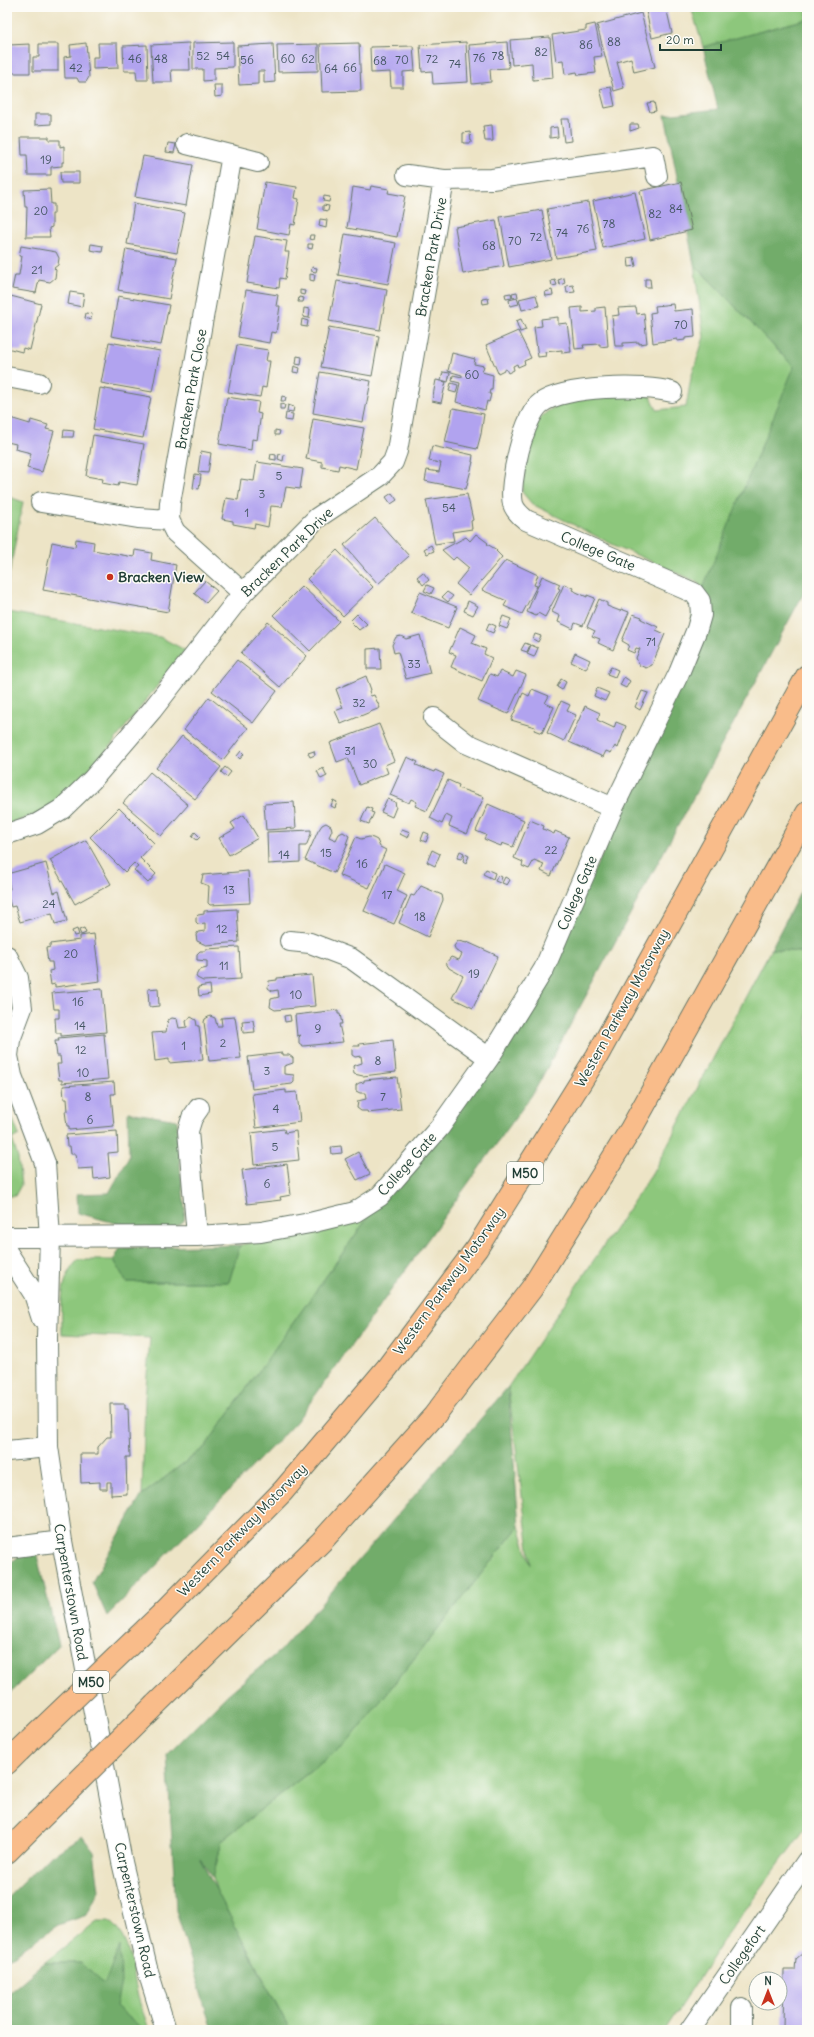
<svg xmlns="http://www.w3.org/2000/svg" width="814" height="2037" viewBox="0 0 814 2037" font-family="Delius,sans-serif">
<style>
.green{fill:#8dc77b;stroke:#568258}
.forest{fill:#72ac6b;stroke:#487450}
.building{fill:#b1a3ef}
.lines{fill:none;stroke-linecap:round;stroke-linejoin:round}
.minor-casing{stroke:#677767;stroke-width:22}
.highway-casing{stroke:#677767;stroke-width:24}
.minor{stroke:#fff;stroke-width:20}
.highway{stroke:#f9bc8a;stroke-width:22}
.highway-bridge-casing{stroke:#677767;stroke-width:24;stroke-linecap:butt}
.highway-bridge{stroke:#f9bc8a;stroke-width:22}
.poi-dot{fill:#c8321e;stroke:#fdfcf7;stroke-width:1.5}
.labels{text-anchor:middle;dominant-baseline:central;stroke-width:3;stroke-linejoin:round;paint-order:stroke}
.number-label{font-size:12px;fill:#445663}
.shield{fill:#fdfcf7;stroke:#62766e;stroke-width:1}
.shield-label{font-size:13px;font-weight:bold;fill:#1f3d34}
.street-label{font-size:14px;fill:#1f3d34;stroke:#fdfcf7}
.poi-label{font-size:14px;font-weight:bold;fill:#1f3d34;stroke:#fdfcf7;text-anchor:start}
</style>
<rect width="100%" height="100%" fill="#fdfcf7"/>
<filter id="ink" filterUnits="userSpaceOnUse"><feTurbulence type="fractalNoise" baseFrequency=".025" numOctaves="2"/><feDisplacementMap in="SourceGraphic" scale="8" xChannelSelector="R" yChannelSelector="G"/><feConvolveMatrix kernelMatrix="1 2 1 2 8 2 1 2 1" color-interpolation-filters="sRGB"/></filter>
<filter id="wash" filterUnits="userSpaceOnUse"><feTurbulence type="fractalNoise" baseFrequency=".012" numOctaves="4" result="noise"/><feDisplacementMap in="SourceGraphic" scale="16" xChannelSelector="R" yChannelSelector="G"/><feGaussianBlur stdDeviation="0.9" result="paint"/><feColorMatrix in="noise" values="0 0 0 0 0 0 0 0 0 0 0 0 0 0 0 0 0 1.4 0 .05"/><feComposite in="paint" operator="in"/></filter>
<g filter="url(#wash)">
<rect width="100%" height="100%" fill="#ede4c6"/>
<path class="green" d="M691,7H807V19L703,47Z
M694,264L794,367L708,594L698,583L689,578L614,545L532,504L522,492C523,478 532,431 539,420C559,392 620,395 651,396L657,410L686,407L691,378L704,337Z
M7,496L23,502L7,586Z
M7,612L160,637L185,650L109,748L64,795L42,812L7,825Z
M771,949L807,953V1826L726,1936L665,2030H290L251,1955L221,1906L213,1878L222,1840L348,1742L519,1526L531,1565L508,1387L652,1174Z
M7,1104L19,1135L12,1139L18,1158L21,1185L15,1196H7Z
M374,1209L205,1447L142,1495L145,1399L150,1338L62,1334C62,1308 58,1280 78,1260H114L127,1282H229L240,1245L342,1224Z
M97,1921H109C132,1940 132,1970 138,1997C141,2008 146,2019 149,2030H142L110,2009L81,1963H44Z"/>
<path class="forest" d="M807,19V587L534,1092L296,1422L107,1616L92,1582L142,1495L205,1447L544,969L623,814L689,657L692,614L794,367L694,264L665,115L718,109L703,47Z
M807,879V953L771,949Z
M128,1112L177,1120L181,1175L185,1209L184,1221L167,1231L115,1223L78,1213L77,1194L109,1193L129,1157Z
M240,1245L229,1282H126L114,1260L120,1248Z
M508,1387L519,1526L348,1742L222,1840L213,1878L200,1859L290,2030H212L176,1910L167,1755L227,1695L283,1648Z
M35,1548L59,1645L7,1697V1655L10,1653L7,1635V1564Z
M82,1836L94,1852L99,1890L87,1915L58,1925L7,1960V1898L43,1862Z
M120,1946L121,1982L116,2006L144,2030H7L10,1992L44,1963H81L104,1984Z"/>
<g id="blocks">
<path class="building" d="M666,7L672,33L652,38L646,11Z
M641,13L655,67L634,72L631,58L617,62L624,88L614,91L597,25Z
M595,24L602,56L594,57L596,73L578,75L577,72L565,74L563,60L556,61L552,35L586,30V26Z
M550,37L553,78L533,80L532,63L512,65L510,40Z
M233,42V67L214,68V80L203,81V69H193V43Z
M466,42L468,82L433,84L432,71L422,72L420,45Z
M507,42L509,68L490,69L491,82L472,84L469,45Z
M86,43L89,77L86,82H79L77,78H65L64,57L71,56L70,45Z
M98,43H117L118,68L93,69V57H99Z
M189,43L190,70H171L172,82H153L151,45Z
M359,43L361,91L322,92L320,44Z
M30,44V73H7L9,45Z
M39,44H58V71H33V57H39Z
M273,44L275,82L264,83V71H258V84L239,85L237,46Z
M318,44V71L278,72L277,45Z
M147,45L148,80H137L136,71H124L123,46Z
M413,46L415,71L403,72V87H391L390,72L371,73L370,47Z
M214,85H222V96L215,97Z
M611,87L615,106L605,108L600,89Z
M654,102L656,111L650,112L647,103Z
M35,114H51V124L35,125Z
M561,119H569L571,141L564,142Z
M630,124H638L639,128L630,131Z
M492,125L493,141H485L483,126Z
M557,127L558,137L550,138V128Z
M470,132L471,143H463V133Z
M21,137H49V140H60V147L64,146V162H62V166L51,167V175H28L27,155H22Z
M168,143L176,144L174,153L166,152Z
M143,156L193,165L186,206L135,197Z
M60,172H79V183H61Z
M265,182L297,187L295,198L299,199L295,225L291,224L289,235L257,229Z
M681,182L692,230L650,240L640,191Z
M371,186L389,189L388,193L405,196L397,237L347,228L353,187L370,190Z
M50,189L51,204H54V214H52V227L49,228L50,237H26L27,207H25L24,190Z
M635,192L645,239L603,248L593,201Z
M324,196L330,197L329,202L323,201Z
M588,202L597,251L556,258L547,209Z
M134,203L185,213L177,253L127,244Z
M323,205L329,206L328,211L323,210Z
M542,210L551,259L509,267L500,217Z
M320,219L327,220L326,228L319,226Z
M496,220L504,266L463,274L455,227Z
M345,234L396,243L388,284L338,275Z
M310,235H314L313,240L309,239Z
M255,236L287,241L285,252H289L285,279L280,278L279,288L247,283Z
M91,244L103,246L102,252L90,250Z
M308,244H313L312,249L308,248Z
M21,246L56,252L59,258L58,265L54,268L56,270L55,278L50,282L39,280L36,293L12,289L15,275H19L22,256H19Z
M126,249L177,258L169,299L118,290Z
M634,257L636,266L629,267L628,258Z
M312,267L317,268L316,272L311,271Z
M310,274L315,275L314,281L310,280Z
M564,278L565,283L560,285L558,280Z
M645,279H650L651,287H645Z
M555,280L557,285L552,286L551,281Z
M337,281L387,290L380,330L329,321Z
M573,285L575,292L567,293L566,286Z
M246,290L278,295L276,306H280L276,333L271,332L269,343L238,337Z
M300,290L305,291L304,295L300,294Z
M552,290L553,295L546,296L545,292Z
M70,292L84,294L82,307L68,304Z
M517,292L518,297L513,298L512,293Z
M511,293L512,298L506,299L505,294Z
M7,295L41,304L30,350L23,348L22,352L7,348Z
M536,295L539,306L522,310L519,299Z
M118,296L169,305L161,345L111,336Z
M299,297L304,298L303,302H298Z
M488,298L489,303L483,304L482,299Z
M517,298L519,304L510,306L509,300Z
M673,304L674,311L693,309L695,337L685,338V340L677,341V339L653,343L650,313L656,312L655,306Z
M582,307V312L596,311V308L605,307L608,346L600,347V344L583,345L584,348L575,349L571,308Z
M636,307L637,314L644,313L647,343L639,344V342L623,343V346H615L612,316L619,315L618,308Z
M304,308L310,309L309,318L303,317Z
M86,313L92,314L91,320L85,318Z
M558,317V324L567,323L571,352L562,353V350L554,351L545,352L546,356L538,357L534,327L542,326L541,319Z
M302,319L308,321L307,327L301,326Z
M521,319L526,330L520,332L516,321Z
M329,327L379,336L372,376L321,367Z
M518,331L531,358L524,361L525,364L518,367L517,364L513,366L514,370L508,373L506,369L498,373L486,345Z
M109,342L160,351L152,392L101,383Z
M237,345L268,350L266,361H270L266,388L262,387L260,397L228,392Z
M452,353L475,359L474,364L484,366L482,372L493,375L492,390H490L489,394H491L489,402L487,401L485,410L456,402L460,383L452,381L453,375L462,377V375L448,371Z
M297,356L302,357L301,365L296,364Z
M294,366L300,368L299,373L293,372Z
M320,372L371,381L363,422L313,413Z
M443,372L450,373L448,382L441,380Z
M436,380L446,382L441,403L432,401Z
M451,383L458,385L456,393L449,391Z
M100,388L151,397L143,438L93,429Z
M282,396L286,397L285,401H281Z
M227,397L259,402L257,413L261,414L257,440L252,439L251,450L219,444Z
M280,404L285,405L284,409H280Z
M288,405L294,407L293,412L287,411Z
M453,408L484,414L481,434L477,449L445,442Z
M286,413L293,414L292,421L285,420Z
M10,418L30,424L31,420L48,425L46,429L54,431L42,472L27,468L31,453L15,449L16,444L7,442V429Z
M313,419L364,428L356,469L339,465L338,470L322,467V462L306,459Z
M64,430L74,431L73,437H63Z
M275,430L280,431L279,435H275Z
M93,435L144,444L137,485L119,482L118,486L102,483L103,479L86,476Z
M432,446L473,455L472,462H473L466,489L425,481L427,470L439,472L441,463L429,461Z
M201,451L211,453L208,473L198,472Z
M271,454L276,455V460L270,459Z
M279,454L284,455L283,461L278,459Z
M257,462L303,469L300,489L286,487L282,507L271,506L268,527L255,524L254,528L233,524V521L222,519L226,498L238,500L241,479L254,481Z
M195,474L201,475L199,489L193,488Z
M392,493L397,500L391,504L386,497Z
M467,494L473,520L471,521L472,529L452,532L454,541L435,544L426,500Z
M375,518L409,556L378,584L344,545Z
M476,534L488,543L487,544L497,550L496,551L502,557L469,595L456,584L469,568L456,557L453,560L442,550L466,537L470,541Z
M76,539L94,542L93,550L134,557L135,550L152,553L151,560L176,565L168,612L43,590L52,542L75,547Z
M431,545L434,551L427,554L424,549Z
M337,550L373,587L343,616L307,579Z
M506,560L538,575L534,585L537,586L522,614L504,606L507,601L482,590Z
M423,572L429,580L423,585L417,577Z
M542,576L560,584L558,588L560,589L545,617L538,613L536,616L527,612Z
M205,581L217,591L206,603L194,593Z
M564,584L573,588L572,590L587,597V595L595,598L583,626L575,623L573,629L565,625L558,622L560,616L552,612Z
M427,585L434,588L431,594L424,591Z
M302,586L339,621L310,651L273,615Z
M420,592L457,607L448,628L411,613Z
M447,592L453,596L448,602L442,597Z
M599,599L607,603V606L620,611L621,609L629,612L613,650L598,643L600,639L592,636L595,631L587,627Z
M468,601L478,606L473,615L464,611Z
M357,614L367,624L359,630L350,621Z
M633,614L642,617L641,619L658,627L656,630L665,634L652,665L646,668L639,665L636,658L640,649L636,648L634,653L627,650L629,645L622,641Z
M503,616L511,619L507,629L499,626Z
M268,622L307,656L280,687L241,653Z
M489,623L496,626L493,633L486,630Z
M460,627L476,635L472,643L486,649L484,654L492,658L482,681L451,667L456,655L449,652Z
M535,634L541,636L538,642L533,639Z
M420,635L430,673L406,679L398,652L394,653L392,645L396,637L401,636L406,639Z
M525,643L530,645L527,652L521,650Z
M531,645L538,648L534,657L527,654Z
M380,648L381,669H367V649Z
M575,653L590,660L586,669L571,662Z
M237,660L277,691L253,723L212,691Z
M611,667L618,670L615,677L607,674Z
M500,671L513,677L516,671L526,675L508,714L478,701L490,674L497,677Z
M366,676L371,690L369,691L371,696L374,695L380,708L341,724L335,711L343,708L336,689Z
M624,677L630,681L626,688L620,685Z
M561,679L566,682L562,690L557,687Z
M597,688L609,693L605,701L594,696Z
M532,689L549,696L545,703L554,707L542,733L534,730L535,727L511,720L523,693L529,696Z
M642,691L648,693L640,710L635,707Z
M209,697L248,728L223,760L184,730Z
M561,701L570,705L567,711L576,715L564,741L547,733Z
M585,706L600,713L597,720L614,728L616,722L626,726L618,748L615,746L611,753L606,751L603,757L569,742Z
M379,724L394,761L385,765L388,773L359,785L348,758L337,762L330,743Z
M182,736L221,767L195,799L156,768Z
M241,751L244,754L240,759L237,756Z
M314,751L315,755L310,757L308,753Z
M407,757L418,762L416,765L434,772L435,770L444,774L427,811L415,806L417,802L411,799L409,803L390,795Z
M225,767L231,772L227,777L221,772Z
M323,768L327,776L321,779L317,771Z
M150,772L188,805L161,836L123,803Z
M448,780L459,785L458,788L484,797L467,834L449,826L452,818L446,815L442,824L430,818Z
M387,799L395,802L396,807L392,817L381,812Z
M333,800L337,802L335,808L331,806Z
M294,802L296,828L266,830L264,804Z
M488,804L524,820L513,847L502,843L501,846L493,843L484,839L486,835L476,831Z
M367,807L372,809L371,812L374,813L369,824L361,821Z
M119,808L154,843L140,858L156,874L148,883L134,870L138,867L134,863L125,872L90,837Z
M244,815L258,838L229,855L219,838L235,829L231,823Z
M530,820L544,826L543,829L554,834L555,831L569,837L551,876L541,871L544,864L534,860L529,869L522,866L523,862L514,858Z
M326,823L331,826L332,830L329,837L336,840L339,834L343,832L349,836L346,844H348L334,873L305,860L318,831L322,825Z
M402,829L410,832L408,838L400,834Z
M311,830V834L306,846H300V862L268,864L267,832Z
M195,832L200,837L197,840L192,836Z
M424,832L429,834L426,842L421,840Z
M356,837L361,839L369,837L373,838L377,840L380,847L386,850L369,888L339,875Z
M86,840L111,884L75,904L50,860Z
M432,850L440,854L435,866L427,862Z
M460,851L464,853L461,859L457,858Z
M465,854L469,856L466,863L463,861Z
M46,863L54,893L59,891L67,921L55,924L52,913L20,922L15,906L11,907L7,893V891L10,889L7,874Z
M385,864L405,873L397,891L407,896L394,924L364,911Z
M486,869L495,873L493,879L483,874Z
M248,871L250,903L210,905L208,903L209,886L201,883L203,875Z
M498,875L502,877L500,883L495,881Z
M505,877L510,880L507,885L502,883Z
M421,886L442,895L443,900L428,937L399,923L411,895L414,896Z
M237,909L239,942L206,945L197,941L196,935L198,932L205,931V923L198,924L196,922V917L198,915L204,914V911Z
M84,928L86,933L81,935L79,930Z
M77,929L79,935L74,936L72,931Z
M94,934L100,981L55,987V984L51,985L49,971L53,970L52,962H48L46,948L50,947V944L80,940V936Z
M458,941L467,943V942L498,956L473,1008L452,998L463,976L449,968L446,963L451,957L459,960L462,954L456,951L454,946Z
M239,947L241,979L203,981L197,978L196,976L199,970L207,968V961L197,960V954L200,951H206V949Z
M312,975L315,1006L275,1010L270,1007L271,999L279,997L278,990L272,991L268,988L269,981L277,980V978Z
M210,985L211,994L199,996L198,987Z
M158,988L159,1006L149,1007L148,989Z
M102,989L106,1032L61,1036V1033H56L55,1018H59V1009H54L52,993Z
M338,1010V1014H340L342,1024H339L343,1042L303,1046L299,1043V1037L301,1035L297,1036L295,1015Z
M290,1015L291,1021L285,1022L284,1016Z
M210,1016L215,1018L217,1026H222L221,1018L235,1017L241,1058L209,1061L204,1022L205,1019Z
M191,1017L196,1020L197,1026H199L203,1060L169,1063V1059L155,1061L152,1033L166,1032L168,1020L172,1018L177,1019L179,1028L187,1027L186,1021Z
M253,1020L255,1032L243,1033L242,1021Z
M104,1034L108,1079L62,1083V1080H59L57,1064H61L60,1056H57L55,1041H59L58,1038Z
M393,1040L396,1072L363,1076L354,1074L353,1066L362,1063L361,1056L355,1057L352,1055V1049L353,1046H360L359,1044Z
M282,1053V1055H289L293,1058V1063L284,1066V1074L294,1075V1082L292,1084L252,1089L248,1057Z
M397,1077L401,1109L368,1113L367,1111H361L357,1108L358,1101L366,1099L365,1093H360L356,1091V1085L359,1083L364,1082V1080Z
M114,1082L115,1094H111L114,1126L69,1130V1126H67L65,1111H68L67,1099H64L63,1086Z
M286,1090V1093L297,1092L300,1122L256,1128L252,1094Z
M284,1129L285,1133L296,1131L299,1160L254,1165L251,1133Z
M117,1131L118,1152L108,1153L110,1177L94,1179L93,1168L78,1169L76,1154H71L70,1146H67L66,1135Z
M341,1146L342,1153L332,1154L331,1147Z
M358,1152L370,1174L357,1180L345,1159Z
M287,1164L291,1195L280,1197L281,1200L247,1204L242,1170Z
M110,1404H125V1409H128L130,1457H126L127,1494L111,1495V1482H107V1489H100V1482L81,1483L80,1454H98V1447L107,1437H111Z
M803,1953H807V2030H783L784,1970H795L796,1959Z"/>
</g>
</g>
<g filter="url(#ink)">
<use href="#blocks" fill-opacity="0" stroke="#677767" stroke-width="1"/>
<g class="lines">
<defs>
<path id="minor" d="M187,144L258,162
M232,155L170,503L169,520L175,532L243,593
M407,175L444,180L492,179L653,156L657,176
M7,377L39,383
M41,502L138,518L169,520
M434,718L466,743L613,808
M7,834L37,824L62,809L92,780L152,710L243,593L317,518L380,476L393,462L397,451L444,180
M290,941L310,943L352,959L489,1058
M7,956L18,978L22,1008L10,1040L8,1056L12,1076L45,1163L50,1237L47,1338L48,1447L62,1541L122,1862L147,1968L166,2030
M197,1236L188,1131L192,1118L199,1108
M7,1237L197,1236L261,1232L310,1223L355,1212L380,1196L440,1127L489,1058L544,969L613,808L679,673L697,629L701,615L700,601L694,593L526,520C521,516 515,511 513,504C508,485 524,415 541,403C564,386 644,384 672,392
M7,1252L34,1294L42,1319
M7,1451L48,1447
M7,1548L62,1541
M690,2030L807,1861
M742,2030V2008"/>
<path id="highway" d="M163,1613L283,1491L387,1368L477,1248L597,1056L807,676
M155,1705L322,1541L434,1416L532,1288L631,1129L807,813
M7,1763L19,1751
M7,1852L37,1822"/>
</defs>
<use href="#minor" class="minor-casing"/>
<use href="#highway" class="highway-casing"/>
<use href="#minor" class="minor"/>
<use href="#highway" class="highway"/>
<defs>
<path id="highway-bridge" d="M19,1751L163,1613
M37,1822L155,1705"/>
</defs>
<use href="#highway-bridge" class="highway-bridge-casing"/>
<use href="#highway-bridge" class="highway-bridge"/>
</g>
</g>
<circle class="poi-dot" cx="110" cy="577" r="4"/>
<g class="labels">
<g class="number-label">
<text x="614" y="41">88</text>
<text x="586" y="44">86</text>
<text x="541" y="51">82</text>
<text x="203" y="55">52</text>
<text x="223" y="55">54</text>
<text x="498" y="55">78</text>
<text x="479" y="57">76</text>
<text x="135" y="58">46</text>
<text x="161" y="58">48</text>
<text x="288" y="58">60</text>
<text x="308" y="58">62</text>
<text x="432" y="58">72</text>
<text x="247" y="59">56</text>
<text x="402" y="59">70</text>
<text x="380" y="60">68</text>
<text x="455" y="63">74</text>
<text x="76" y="67">42</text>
<text x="350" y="67">66</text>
<text x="331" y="68">64</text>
<text x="46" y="159">19</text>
<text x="676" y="208">84</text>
<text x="41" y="210">20</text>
<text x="655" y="213">82</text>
<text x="609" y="223">78</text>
<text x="583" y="228">76</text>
<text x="562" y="232">74</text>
<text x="536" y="236">72</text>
<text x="515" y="240">70</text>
<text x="489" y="245">68</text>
<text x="37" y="269">21</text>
<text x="681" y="324">70</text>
<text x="472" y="374">60</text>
<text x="279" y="475">5</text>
<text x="262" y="493">3</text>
<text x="449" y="507">54</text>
<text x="247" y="512">1</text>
<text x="651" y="641">71</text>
<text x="414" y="663">33</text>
<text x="359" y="702">32</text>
<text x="350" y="750">31</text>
<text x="370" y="763">30</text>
<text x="551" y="849">22</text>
<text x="326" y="852">15</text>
<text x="284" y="854">14</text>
<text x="362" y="863">16</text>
<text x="229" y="889">13</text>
<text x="387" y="894">17</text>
<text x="49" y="903">24</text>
<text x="420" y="916">18</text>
<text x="222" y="928">12</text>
<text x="71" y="953">20</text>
<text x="224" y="965">11</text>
<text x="474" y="973">19</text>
<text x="296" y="994">10</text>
<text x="78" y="1001">16</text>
<text x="80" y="1025">14</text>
<text x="318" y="1028">9</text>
<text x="223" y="1042">2</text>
<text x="184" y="1045">1</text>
<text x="81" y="1049">12</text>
<text x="378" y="1060">8</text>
<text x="267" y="1070">3</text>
<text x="83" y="1072">10</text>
<text x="88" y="1096">8</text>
<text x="383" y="1096">7</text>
<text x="276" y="1108">4</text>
<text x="90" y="1119">6</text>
<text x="275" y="1146">5</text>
<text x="267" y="1183">6</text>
</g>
<g class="shield">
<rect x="507" y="1162" width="36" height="22" rx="3"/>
<rect x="73" y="1671" width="36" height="22" rx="3"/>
</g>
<g class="shield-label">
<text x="525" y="1173">M50</text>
<text x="91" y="1682">M50</text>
</g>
<g class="street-label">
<text transform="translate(431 257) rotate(-80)">Bracken Park Drive</text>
<text transform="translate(191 389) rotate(-80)">Bracken Park Close</text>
<text transform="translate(598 551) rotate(23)">College Gate</text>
<text transform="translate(287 552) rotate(-44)">Bracken Park Drive</text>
<text transform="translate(577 893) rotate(-67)">College Gate</text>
<text transform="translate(622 1008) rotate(-61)">Western Parkway Motorway</text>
<text transform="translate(407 1164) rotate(-48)">College Gate</text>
<text transform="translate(449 1281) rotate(-54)">Western Parkway Motorway</text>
<text transform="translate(242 1530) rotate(-46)">Western Parkway Motorway</text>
<text transform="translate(71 1592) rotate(80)">Carpenterstown Road</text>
<text transform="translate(135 1910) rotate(77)">Carpenterstown Road</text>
<text transform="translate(742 1955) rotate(-55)">Collegefort</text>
</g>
<g class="poi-label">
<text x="118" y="577">Bracken View</text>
</g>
</g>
<rect width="814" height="2037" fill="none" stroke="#fdfcf7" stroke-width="24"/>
<g transform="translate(768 1991)"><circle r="19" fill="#fdfcf7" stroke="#a4b0a9"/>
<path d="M0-3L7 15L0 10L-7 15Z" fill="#c8321e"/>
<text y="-6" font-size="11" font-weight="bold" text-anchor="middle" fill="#1f3d34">N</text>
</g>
<path d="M660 44v6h61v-6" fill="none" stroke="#1f3d34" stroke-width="2"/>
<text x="666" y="44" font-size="12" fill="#1f3d34" stroke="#fdfcf7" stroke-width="3" paint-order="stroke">20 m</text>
</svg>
